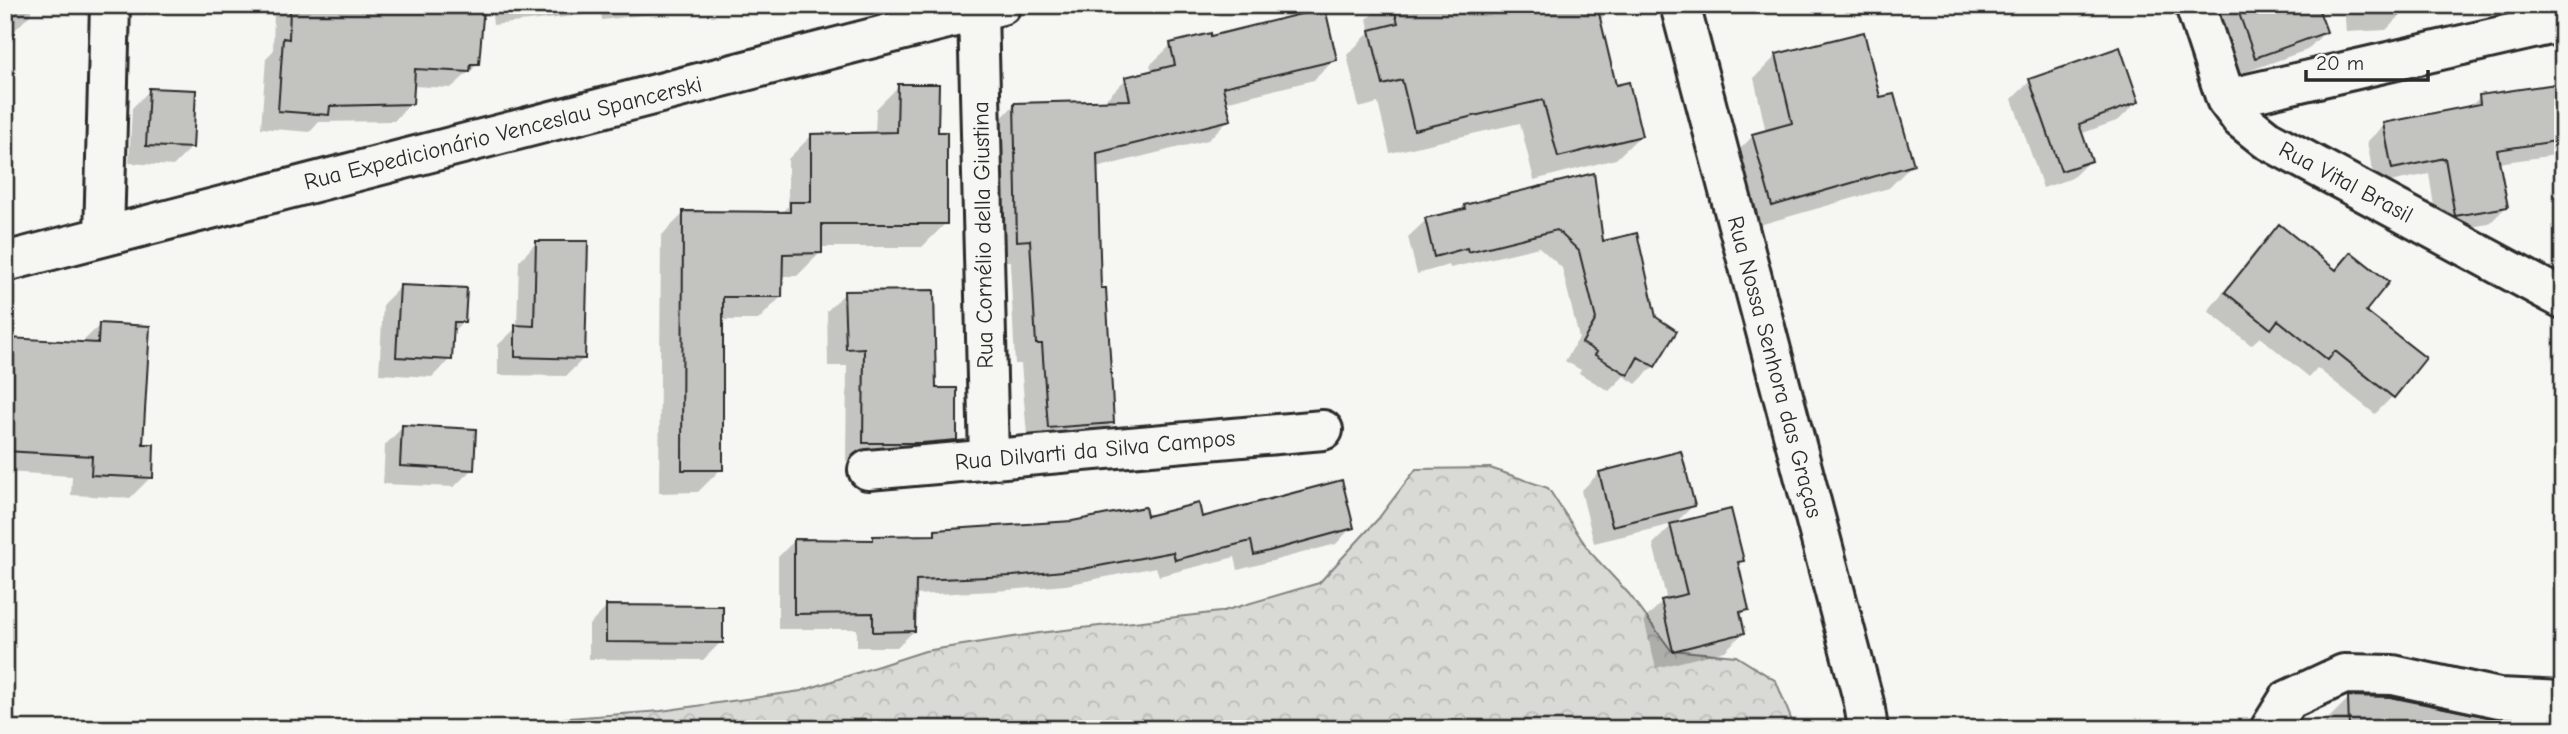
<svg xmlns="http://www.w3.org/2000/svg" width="2568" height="734" viewBox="0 0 2568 734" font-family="'Comic Neue',sans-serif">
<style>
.forest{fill:url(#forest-crowns);stroke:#828280;stroke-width:2}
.shadow{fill:#0003}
.building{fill:#c3c3c0;stroke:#2b2b2b;stroke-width:2}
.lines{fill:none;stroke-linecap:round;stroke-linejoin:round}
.minor-casing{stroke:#2b2b2b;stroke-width:44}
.minor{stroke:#f6f6f2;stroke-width:38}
.labels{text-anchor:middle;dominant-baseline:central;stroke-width:5;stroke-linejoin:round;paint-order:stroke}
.street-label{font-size:23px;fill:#2b2b2b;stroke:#f6f6f2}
</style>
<defs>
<pattern id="forest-crowns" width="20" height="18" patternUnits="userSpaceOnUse" patternTransform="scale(1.75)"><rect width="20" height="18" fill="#d9d9d5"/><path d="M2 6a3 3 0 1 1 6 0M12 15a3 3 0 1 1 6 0" fill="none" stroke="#babab7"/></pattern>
</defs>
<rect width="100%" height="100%" fill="#f6f6f2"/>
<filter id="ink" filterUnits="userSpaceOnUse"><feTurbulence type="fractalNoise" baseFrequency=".0143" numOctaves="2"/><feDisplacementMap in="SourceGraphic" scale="14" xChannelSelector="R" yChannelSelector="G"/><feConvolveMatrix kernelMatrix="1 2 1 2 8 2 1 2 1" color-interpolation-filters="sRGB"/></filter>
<g filter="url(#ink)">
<path class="forest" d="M1490,468L1548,488L1590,552L1629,594L1671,650L1736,656L1776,681L1795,729H484L569,718L661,711L801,691L925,651L1039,633L1220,612L1319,583L1378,519L1416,469Z"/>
<path class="shadow" d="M5,5H31V14L13,32H5Z
M274,5H482L478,64L451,88L412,86L411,103L394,121L319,122L310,132L261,128L266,58L273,51Z
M491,5L611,6L721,5L602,20L601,13L493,25Z
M1382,5H1603L1601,8L1603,17L1599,21L1615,87L1640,136L1616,159L1534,180L1520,123L1390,153L1378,103L1359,108L1347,55L1370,32L1367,19Z
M2220,5H2315L2325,32L2307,50L2237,75L2214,11Z
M2344,5H2404V12L2386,30L2346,32Z
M2501,5H2558L2503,17Z
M1210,38L1335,59L1314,80L1225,102L1229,119L1208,140L1096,168L1099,290L1112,422L1092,443L1028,448L1021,364H1015L1010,261H997L994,126L1014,105L1106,102L1105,100L1126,79L1152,72L1150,65L1171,45Z
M1777,55L1879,100L1912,165L1889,188L1749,228L1730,159L1753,136L1766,132L1754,78Z
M2030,81L2137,102L2119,120L2080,134L2090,160L2072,178L2043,188L2012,99Z
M2563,85V154L2498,163L2506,207L2489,224L2438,232L2429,174L2375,185L2367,142L2384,125L2469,108L2480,97Z
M899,86L936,134L945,224L922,247H820V253L797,276H781V297L758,320H722L721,469L698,492L659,493L661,236L684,213H781L788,206V159L811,136L875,134L876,109Z
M150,90L191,148L173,166L129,163L132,108Z
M1593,176L1602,243L1654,366L1636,384L1624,376L1609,391L1579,373L1581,370L1565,361L1579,338L1562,268L1539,247L1450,268L1449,265L1417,274L1408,237L1426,220L1460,212L1465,207Z
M2279,226L2334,271L2351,254L2364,311L2393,396L2375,414L2317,368L2309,377L2260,337L2251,345L2208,311L2261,244Z
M537,242L584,358L566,376L498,375V345L517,327L519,261Z
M401,286L463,321L451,334L450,359L432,377L379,374L383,304Z
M845,293L934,390L955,439L937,458L903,461H846L847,366H828L827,311Z
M100,325L151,477L130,498L71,495L72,476L5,472V344L10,340L81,343Z
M403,427L472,469L454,487L383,484L385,445Z
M1599,473L1693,506L1673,525L1742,560L1737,566L1747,609L1740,617L1743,633L1725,651L1656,668L1644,620L1662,602L1667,601L1653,544L1673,524L1594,543L1581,491Z
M1146,518L1352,527L1336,544L1238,570L1235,557L1159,576L1156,567L1066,585L995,591L914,595V631L897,647H857V629H778V557L794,541L869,542L874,537H930L936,532Z
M607,607L721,642L703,660L589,659V625Z
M2349,698L2502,729H2324V723Z"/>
<path class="building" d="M290,5H484L479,64H471L470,72L415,69L413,104L330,106L329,115L278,111L283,38L289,39Z
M1393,5H1597L1616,85L1629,82L1642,136L1558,157L1543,100L1414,130L1402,80L1383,85L1370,30L1398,23Z
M2236,5H2317L2327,32L2255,58Z
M1325,8L1337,60L1223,87L1231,120L1097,153L1101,288H1106L1114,423L1048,428L1042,344H1036L1030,240L1017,241L1014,103L1130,100L1125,77L1175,65L1170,43L1211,33V36Z
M1864,32L1880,97L1894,94L1914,165L1772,206L1752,134L1792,123L1776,54Z
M2120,47L2139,102L2079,124L2092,161L2061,171L2029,79Z
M2563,83V140L2497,150L2508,207L2455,216L2445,158L2392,169L2383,123L2480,104L2479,95Z
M898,84H939L938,132H947V224H822V253L783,254L782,297H723V470H682L683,211L790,212V202H811V134L897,132Z
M149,88L196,90L193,148L146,146Z
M1594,173L1603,241L1637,233L1656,317L1677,331L1655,367L1638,357L1628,375L1595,355L1597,352L1582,343L1596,319L1579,251L1557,230L1468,252L1467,248L1434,257L1425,218L1465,209L1464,205Z
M2279,224L2336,270L2351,252L2389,282L2366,311L2426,358L2394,398L2335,351L2328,360L2278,320L2271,329L2225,292Z
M536,241H588L585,359L515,357V325L534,326Z
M400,285L467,288L465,322H454L452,360L396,357Z
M934,290L936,388H957V440L922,443H863L864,348L846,349L844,291Z
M99,323L150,326L143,444H154L153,478L91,475L92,456L5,451L9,338L98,343Z
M402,425L476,429L474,470L400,466Z
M1681,451L1695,506L1612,526L1599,472Z
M1342,480L1354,528L1254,555L1251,541L1175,560L1173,552L1083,569L1013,576L916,580L915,631L873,632V613L794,614V539L873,540V536L935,535V530L1072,521L1145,507L1147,516L1199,503L1202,517Z
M1731,509L1744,561L1738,562L1749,610L1740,612L1745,633L1673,651L1661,600L1687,594L1670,524Z
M606,605L723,606V643L606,642Z
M2348,696L2390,697L2503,720L2504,729H2349Z"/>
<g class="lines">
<defs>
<path id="minor" d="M1680,5L1864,703L1868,729
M2195,5L2226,99L2241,119L2266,139L2563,299
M978,11L989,459
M2226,99L2563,22
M104,236L110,5
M5,262L1001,5
M868,470L1323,430
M2270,729L2288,700L2344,674L2393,675L2499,698L2563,701"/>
</defs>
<use href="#minor" class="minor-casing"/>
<use href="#minor" class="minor"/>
</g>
</g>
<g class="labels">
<g class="street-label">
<text transform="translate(503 133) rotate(-14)">Rua Expedicionário Venceslau Spancerski</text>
<text transform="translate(2346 182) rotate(28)">Rua Vital Brasil</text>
<text transform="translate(983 235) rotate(-91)">Rua Cornélio della Giustina</text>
<text transform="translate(1775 367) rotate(75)">Rua Nossa Senhora das Graças</text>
<text transform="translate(1095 450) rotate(-5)">Rua Dilvarti da Silva Campos</text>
</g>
</g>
<rect width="2568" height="734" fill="none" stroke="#f6f6f2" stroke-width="28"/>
<rect x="14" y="14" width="2540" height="706" fill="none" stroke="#2b2b2b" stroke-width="2.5" filter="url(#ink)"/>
<path d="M2306 70v10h122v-10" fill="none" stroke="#2b2b2b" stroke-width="3.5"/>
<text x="2316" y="70" font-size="21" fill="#2b2b2b" stroke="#f6f6f2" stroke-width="5" paint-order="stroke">20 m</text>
</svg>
